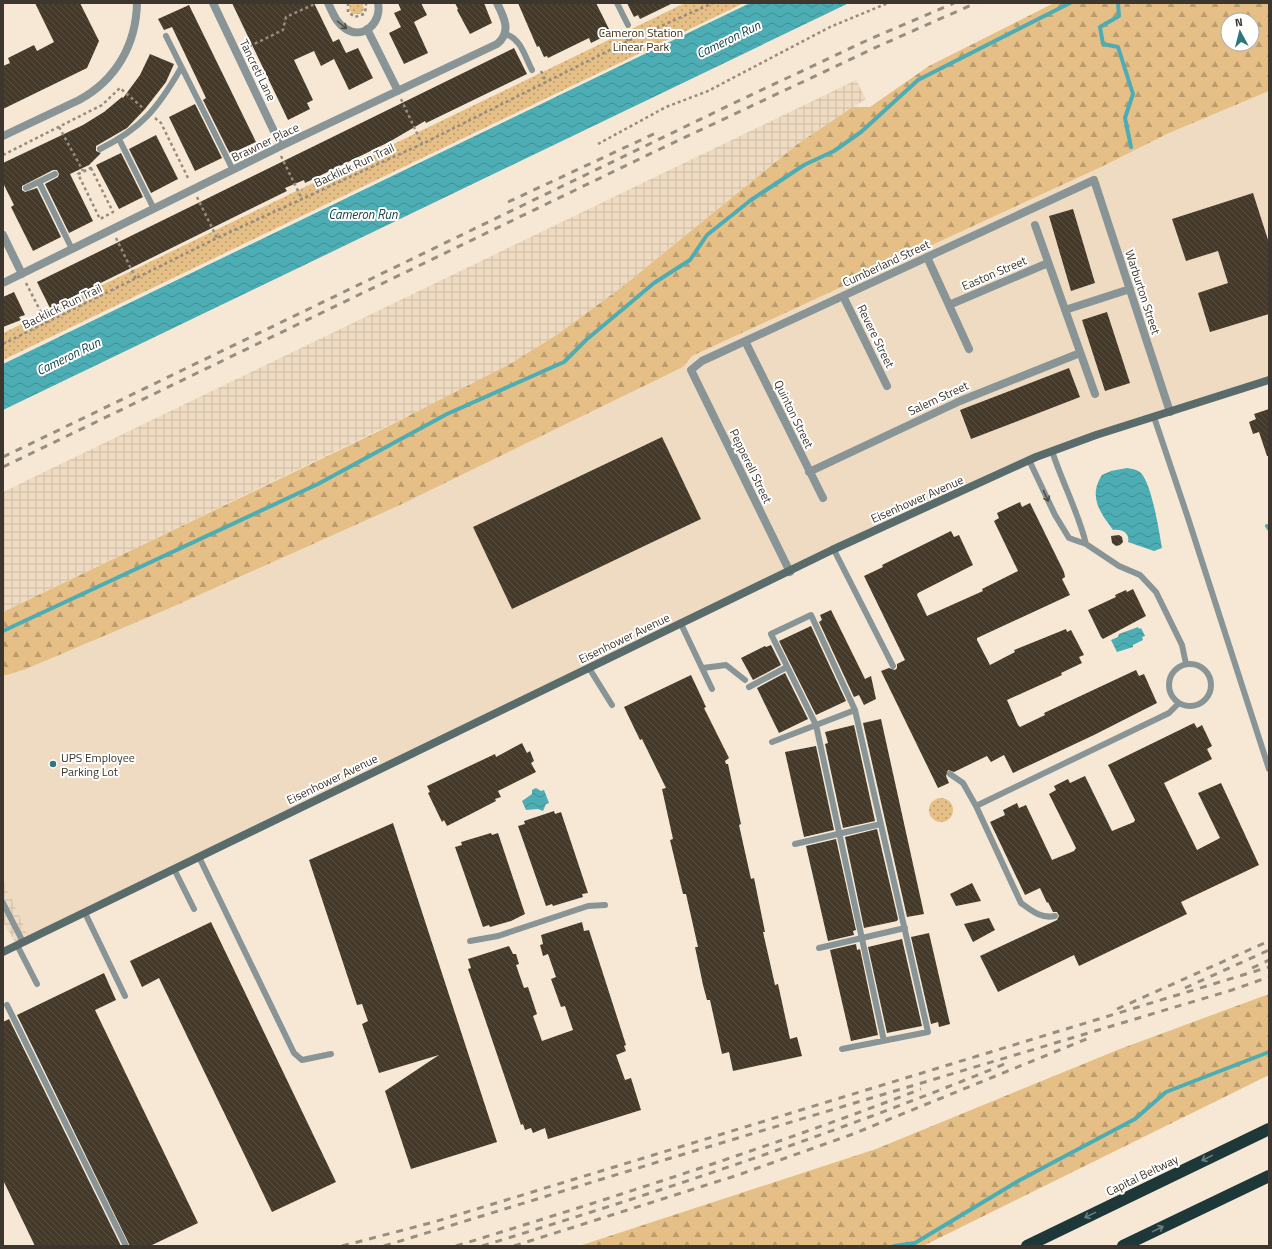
<svg xmlns="http://www.w3.org/2000/svg" width="1272" height="1249" viewBox="0 0 1272 1249" font-family="'Titillium Web',sans-serif">
<style>
.built{fill:#eedbc1}
.industrial{fill:url(#industrial-grid)}
.grass{fill:url(#grass-dots)}
.forest{fill:url(#forest-firs);fill-rule:evenodd}
.water{fill:url(#water-waves)}
.lines{fill:none;stroke-linecap:round;stroke-linejoin:round}
.stream{stroke:#4caeb4;stroke-width:4}
.building{fill:url(#building-back-hatch)}
.path{stroke:#958b7e;stroke-width:2.5;stroke-dasharray:3 3;stroke-linecap:butt}
.lane{stroke:#889495;stroke-width:6}
.street{stroke:#889495;stroke-width:8}
.secondary{stroke:#5a6b6c;stroke-width:8}
.highway{stroke:#1e3738;stroke-width:12}
.rail{stroke:#988e80;stroke-width:3;stroke-dasharray:7 7;stroke-linecap:butt}
.oneway{stroke:#4f4e48}
.oneway2{stroke:#6d7d7e}
.poi-dot{fill:#2d777b;stroke:#fff;stroke-width:1.5}
.labels{text-anchor:middle;dominant-baseline:central;stroke-width:4;stroke-linejoin:round;paint-order:stroke}
.park-label{font-size:12px;fill:#3d2c11;stroke:#fff}
.street-label{font-size:12px;fill:#3c362e;stroke:#fff}
.poi-label{font-size:12px;fill:#3c362e;stroke:#fff;text-anchor:start}
.water-label{font-size:13px;font-style:italic;fill:#174447;stroke:#fff}
</style>
<defs>
<pattern id="industrial-grid" width="8" height="8" patternUnits="userSpaceOnUse"><rect width="8" height="8" fill="#eedbc1"/><path d="M0 4h8M4 0v8" fill="none" stroke="#cdbda6"/></pattern>
<pattern id="grass-dots" width="8" height="8" patternUnits="userSpaceOnUse"><rect width="8" height="8" fill="#e5bf85"/><path d="M2 2h.1M6 6h.1" fill="none" stroke="#bb9c6d" stroke-width="1.8" stroke-linecap="round"/></pattern>
<pattern id="forest-firs" width="22" height="20" patternUnits="userSpaceOnUse"><rect width="22" height="20" fill="#e5bf85"/><path d="M5 1l3.5 6h-7zM16 11l3.5 6h-7z" fill="#bb9c6d"/></pattern>
<pattern id="water-waves" width="16" height="10" patternUnits="userSpaceOnUse"><rect width="16" height="10" fill="#4caeb4"/><path d="M0 5q4-4 8 0t8 0" fill="none" stroke="#408e93"/></pattern>
<pattern id="building-back-hatch" width="6" height="6" patternUnits="userSpaceOnUse"><rect width="6" height="6" fill="#453a2a"/><path d="M-1 5l2 2M0 0l6 6M5-1l2 2" fill="none" stroke="#584f40"/></pattern>
</defs>
<rect width="100%" height="100%" fill="#f6e8d4"/>
<path class="built" d="M1269,91V380L1029,460L681,624L30,939L3,880V676L26,669L170,608L400,505L683,367L692,356L1101,167L1169,133Z"/>
<path class="industrial" d="M856,80L866,99L799,143L622,287L558,334L510,364L466,388L3,612V492Z
M3,880L30,939L17,945L3,922Z"/>
<path class="grass" d="M350,3H363L364,10L360,14H353L349,10Z
M685,3H744L3,360V333Z
M929 810a12 12 0 1 1 24 0a12 12 0 1 1-24 0Z"/>
<path class="forest" d="M1054,3H1269V91L1169,133L1101,167L692,356L683,367L400,505L170,608L26,669L3,676V612L379,431L510,364L558,334L622,287L799,143L853,107H870L929,66ZM1228,20H1252V44H1228Z
M1269,994V1075L923,1246H579L876,1149L1120,1049Z"/>
<path class="water" d="M750,3H849L3,410V364Z
M1127,468C1132,469 1137,469 1141,473C1152,485 1159,531 1162,548L1154,551L1128,542C1130,533 1122,529 1113,530C1100,512 1088,497 1102,475L1111,471Z
M1138,627L1139,629L1141,628L1145,636L1142,637L1143,640L1133,645V647L1117,652L1111,640L1118,637L1119,634Z
M536,788L541,791L544,790L549,803L546,804L543,811L538,809L526,810L522,801L532,794V790Z"/>
<g class="lines">
<path class="stream" d="M1118,3L1119,16L1100,27L1103,44L1118,47L1133,94L1125,118L1131,147
M1267,526L1269,529
M3,631L318,484L447,414L564,362L586,340L654,283L690,260L707,235L751,200L804,165L834,151L861,132L918,80L1070,3
M894,1246L915,1243L1020,1180L1135,1119L1166,1092L1269,1052"/>
</g>
<path class="building" d="M35,3H80L99,41L87,68L3,109V66L10,63L8,58L34,45L37,51L54,42Z
M232,3H314L333,42L339,39L346,53L358,48L373,78L349,90L334,59L321,66L314,51L294,60L313,100L307,103L310,109L288,120Z
M398,3H421L427,15L414,22L428,53L404,64L389,33L401,27L394,13L401,10Z
M455,3H484L492,23L470,34L457,10L458,9Z
M518,3H596L611,33L591,43L589,38L548,58L547,56L544,57L539,46L537,47Z
M627,3H673L640,19L638,15L634,17Z
M189,5L256,142L230,154L203,100L206,98L172,27L164,30L158,19Z
M514,48L527,74L426,123L425,121L389,142L305,183L304,180L285,188L287,191L50,308L37,282Z
M150,54L174,64L166,82L145,109L127,128L96,146V151L101,153L89,165L70,174L93,221L69,233L45,184L58,177L59,174L57,170H53L22,186V190L25,192L37,188L61,237L33,251L11,207L14,205L3,183V163L83,125L104,112L122,97L123,98L140,75Z
M195,104L222,158L195,171L169,117Z
M156,135L178,179L151,193L129,149Z
M121,153L143,197L119,209L96,165Z
M1253,193L1269,243V314L1210,332L1198,293L1228,283L1218,251L1186,261L1172,219Z
M1073,209L1095,283L1071,291L1049,216Z
M14,292L25,315L19,317L21,320L3,327V297Z
M1107,312L1130,383L1105,391L1082,320Z
M1069,368L1080,397L971,439L960,410Z
M1269,409V456H1267L1259,432L1253,434L1249,422L1256,419L1254,414Z
M662,437L701,519L512,609L473,527Z
M1020,502L1022,507L1030,503L1064,572L1065,577L1062,579L1070,595L977,638V640L990,665L1015,652L1014,650L1066,629L1067,632L1071,630L1084,655L1079,657L1082,663L1061,673L1062,675L1007,700L1018,725L1020,727L1045,715L1044,713L1136,670L1139,676L1144,674L1157,703L1094,735L1013,773L1004,755L991,762L987,756L954,772L948,770L946,776L949,783L938,788L881,671L889,668L895,670L897,668V664L905,660L864,576L883,567L882,565L951,531L954,537L959,535L973,565L918,593L917,595L927,616L983,591L982,589L1018,571L994,521L999,518L997,513Z
M1119,535L1122,537L1123,542L1120,545L1116,546L1112,543L1111,536Z
M1133,589L1146,616L1103,639L1101,637L1088,610L1116,597L1115,595L1126,590L1127,592Z
M831,610L865,679L871,676L876,699L864,705L859,695L854,697L819,622L822,620L820,615Z
M811,626L846,701L816,715L779,641Z
M771,645L781,665L753,680L741,658L765,646L766,647Z
M785,673L808,719L779,733L757,688Z
M691,675L706,707L704,708L729,758L725,761L726,764H728L741,824L739,825L751,879L754,878L765,932H763L775,985L778,984L790,1039L797,1037L802,1056L733,1071L729,1052L722,1054L710,1000H707L703,985L695,947H698L686,894H683L670,840L673,839L662,789L666,788L642,739L640,740L624,707Z
M881,719L924,914L907,917L863,723Z
M1194,723L1197,728L1202,725L1212,746L1207,749L1212,759L1164,783L1197,850L1220,838L1198,793L1221,783L1259,865L1181,902L1187,914L1079,966L1074,955L998,992L980,956L1057,920L1059,916L1057,912H1053L1048,902L1047,903L1040,888L1025,895L990,822L1005,815L1003,810L1017,803L1019,808L1026,805L1052,860L1074,851L1076,848L1049,794L1056,790L1054,786L1068,779L1070,783L1085,776L1112,831L1134,822L1135,820L1108,765Z
M854,725L875,821L843,828L825,744L828,743L825,732Z
M522,743L527,753L530,751L534,761L531,763L536,772L498,791L501,797L495,799L496,801L465,817L447,826L444,820L442,822L428,793L430,792L427,786L495,754L496,757Z
M816,746L834,830L804,837L785,752Z
M554,811L555,814L561,812L588,893L582,894L583,897L553,906L552,904L546,906L518,826L525,824L524,821Z
M393,823L497,1142L411,1169L385,1091L439,1055L379,1073L362,1024L368,1021L362,1004L357,1005L309,860Z
M877,829L898,919L897,921L864,928L845,837Z
M491,833L492,835L498,833L525,914L511,921L490,927L489,925L483,927L455,847L462,845L461,842Z
M836,839L856,930L853,931L854,935L828,941L806,846Z
M972,883L981,901L956,906L950,894Z
M989,918L995,930L973,942L964,924Z
M211,922L336,1182L272,1212L159,978L142,987L130,961Z
M582,922L584,931L589,930L626,1045L624,1046L626,1051L616,1055L625,1080L631,1078L641,1110L548,1139L545,1128L533,1133L531,1128L525,1130L523,1124L521,1125L468,969L471,968L468,959L509,946L513,954H516L519,964L516,965L524,988L528,987L537,1014L533,1016L542,1041L573,1030L565,1006L561,1007L551,979L556,977L548,954L543,956L540,945L543,944L541,935Z
M929,933L950,1024L939,1027L938,1022L931,1024L911,937Z
M902,939L922,1026L887,1033L868,947Z
M856,944L857,950L860,949L878,1035L851,1041L830,950Z
M104,973L116,1000L95,1010L198,1223L150,1246H130L17,1015Z
M9,1019L121,1246H35L3,1180V1022Z"/>
<g class="lines">
<path class="path" d="M348,3V12L355,17L364,14L366,8V3
M624,33L628,41
M244,49L283,30L286,17L317,3
M541,71L546,82
M401,99L422,144
M155,118L161,123L189,180
M59,127L83,171
M598,144L666,107L708,91L830,27L888,3
M3,155L102,105L120,88L144,109
M281,156L302,199
M91,168L113,212L100,219L78,174Z
M197,197L217,238
M116,238L136,279
M26,283L47,324
M3,344L217,238L422,144L634,38L713,3"/>
<path class="lane" d="M617,3L628,25
M505,34C521,38 525,57 532,70
M166,36L233,170
M119,139L154,209
M100,149C142,128 158,108 181,68
M39,182L72,249
M26,188L55,174
M1154,417L1187,515L1269,769
M1052,451C1062,482 1079,514 1086,544
M1029,460L1055,515L1069,538L1086,544L1119,566L1140,575L1156,592L1182,645L1186,664
M834,550L893,666
M681,624L712,689
M1169 685a21 21 0 1 1 42 0a21 21 0 1 1-42 0Z
M589,668L612,705
M703,668L726,665L745,680
M749,687L787,667
M772,742L855,710
M950,774L963,783L976,806
M795,844L881,824
M199,857L294,1053L302,1060L331,1054
M174,869L194,909
M3,903L23,942
M85,913L125,996
M1055,916C1041,919 1032,911 1021,903L976,806L1169,713L1179,703
M470,941L498,936L588,906L605,905
M17,945L37,984
M819,948L905,928
M7,1005L126,1246
M842,1049L928,1032L855,710L811,615L771,634L816,725L884,1041"/>
<path class="street" d="M213,3L281,146
M328,3C333,13 336,23 346,29C364,40 382,22 378,3
M367,29L398,91
M3,136L79,100C116,80 136,45 137,3
M1035,225L1095,394
M3,235L22,274
M927,257L969,349
M3,283L281,146L497,44C512,32 504,17 497,3
M843,296L887,386
M949,305L1048,263
M1065,310L1130,289
M745,341L823,498
M809,472L960,401L1080,353
M790,572L691,370L702,361L1094,180L1170,412"/>
<path class="secondary" d="M3,952L832,550L1036,457L1096,435L1269,380"/>
<path class="highway" d="M1027,1246L1269,1129
M1123,1246L1269,1176"/>
<path class="rail" d="M508,202L658,132
M3,457L734,103L870,39L954,3
M3,467L658,150L881,45L976,3
M1252,968L1269,960
M1185,988L1269,950
M1117,1009L1269,941
M342,1246L434,1222L1269,967
M384,1246L661,1161L1232,990L1269,977
M456,1246C612,1198 768,1148 921,1089
M482,1246C659,1192 835,1134 1007,1063
M514,1246L738,1175L853,1134L1089,1038"/>
</g>
<defs><path id="oneway-shaft" d="M-6 0H5M1.5-3L5.5 0L1.5 3" fill="none" stroke-width="1.6" stroke-linecap="round" stroke-linejoin="round"/></defs>
<g class="oneway">
<use href="#oneway-shaft" transform="translate(342 25) rotate(39)"/>
<use href="#oneway-shaft" transform="translate(1046 496) rotate(65)"/>
</g>
<g class="oneway2">
<use href="#oneway-shaft" transform="translate(1207 1158) rotate(154)"/>
<use href="#oneway-shaft" transform="translate(1090 1215) rotate(154)"/>
<use href="#oneway-shaft" transform="translate(1158 1229) rotate(-26)"/>
</g>
<circle class="poi-dot" cx="53" cy="764" r="4"/>
<g class="labels">
<g class="park-label">
<text x="641" y="32">Cameron Station<tspan x="641" dy="14">Linear Park</tspan></text>
</g>
<g class="street-label">
<text transform="translate(258 70) rotate(64)">Tancreti Lane</text>
<text transform="translate(265 142) rotate(-26)">Brawner Place</text>
<text transform="translate(354 165) rotate(-25)">Backlick Run Trail</text>
<text transform="translate(886 263) rotate(-25)">Cumberland Street</text>
<text transform="translate(994 273) rotate(-23)">Easton Street</text>
<text transform="translate(1143 292) rotate(72)">Warburton Street</text>
<text transform="translate(62 306) rotate(-26)">Backlick Run Trail</text>
<text transform="translate(876 336) rotate(64)">Revere Street</text>
<text transform="translate(938 398) rotate(-25)">Salem Street</text>
<text transform="translate(794 414) rotate(64)">Quinton Street</text>
<text transform="translate(751 466) rotate(64)">Pepperell Street</text>
<text transform="translate(917 499) rotate(-24)">Eisenhower Avenue</text>
<text transform="translate(624 638) rotate(-26)">Eisenhower Avenue</text>
<text transform="translate(332 779) rotate(-26)">Eisenhower Avenue</text>
<text transform="translate(1142 1175) rotate(-26)">Capital Beltway</text>
</g>
<g class="poi-label">
<text x="61" y="757">UPS Employee<tspan x="61" dy="14">Parking Lot</tspan></text>
</g>
<g class="water-label">
<text transform="translate(728 39) rotate(-26)">Cameron Run</text>
<text x="363" y="214">Cameron Run</text>
<text transform="translate(68 356) rotate(-26)">Cameron Run</text>
</g>
</g>
<rect width="1272" height="1249" fill="none" stroke="#3c362e" stroke-width="8"/>
<g transform="translate(1240 32) rotate(353)"><circle r="19" fill="#ffffff" stroke="#b1afab"/>
<path d="M0-3L7 15L0 10L-7 15Z" fill="#2d777b"/>
<text y="-6" font-size="11" font-weight="bold" text-anchor="middle" fill="#3c362e">N</text>
</g>
</svg>
